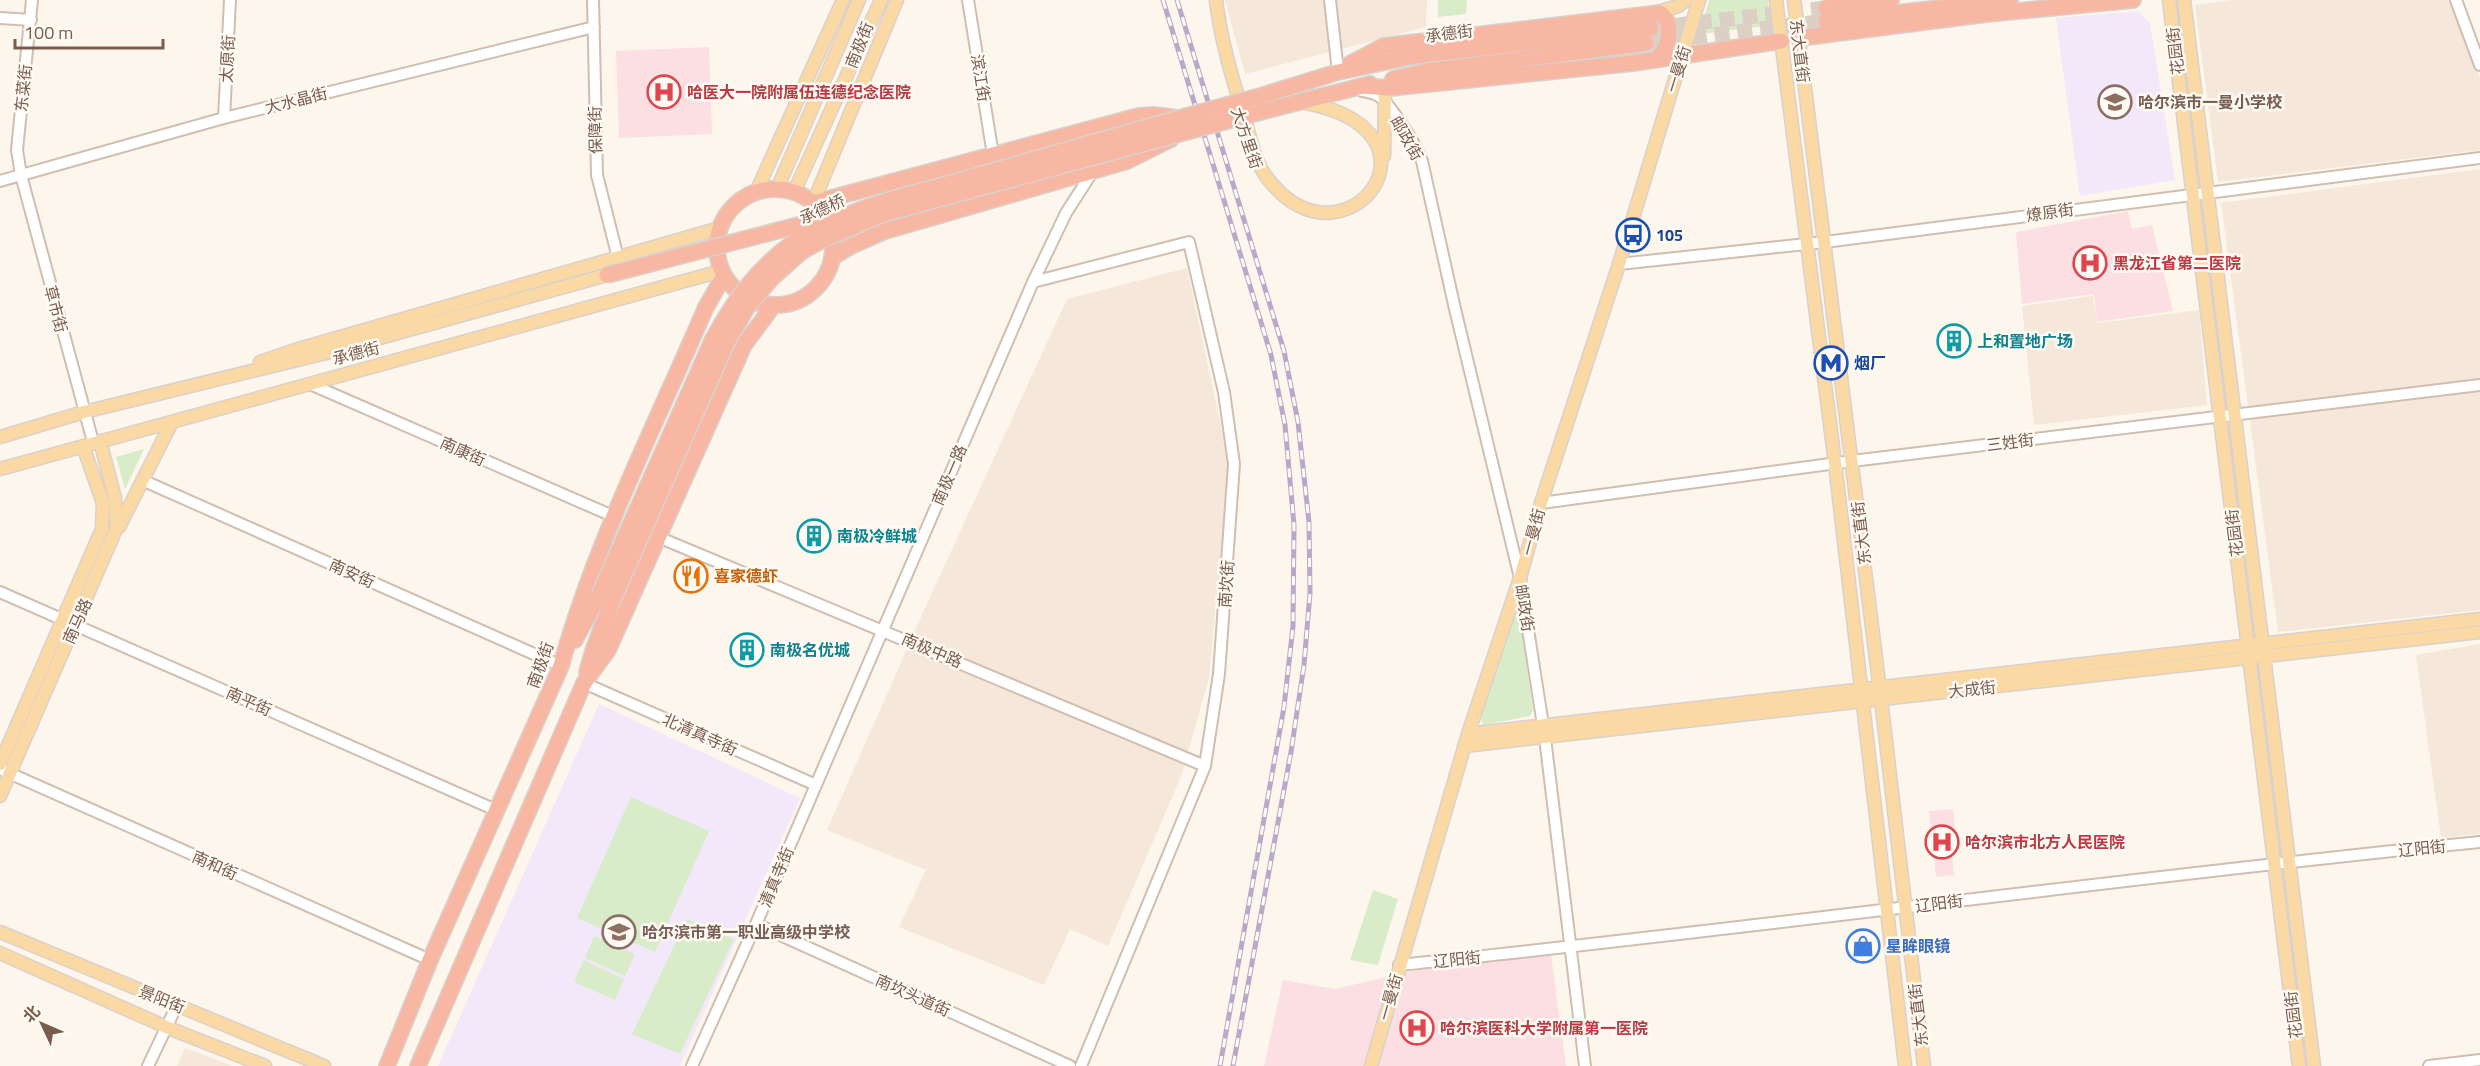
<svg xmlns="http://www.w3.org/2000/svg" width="2480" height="1066" viewBox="0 0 2480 1066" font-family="'Titillium Web','Noto Sans SC',sans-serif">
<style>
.residential{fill:#f5e8da}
.education{fill:#f3e8fa}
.medical{fill:#fbdfe3}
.green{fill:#d8ecc9}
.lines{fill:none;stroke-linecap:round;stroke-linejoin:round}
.highway-tunnel{stroke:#dcd0c4;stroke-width:15;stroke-dasharray:15 8;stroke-linecap:butt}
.minor-casing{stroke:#d1beb0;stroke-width:14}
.major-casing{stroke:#dad1cd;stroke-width:15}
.highway-casing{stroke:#dad1cd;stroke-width:18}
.minor{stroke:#fff;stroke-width:10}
.major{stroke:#fbd9a5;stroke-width:12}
.highway{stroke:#f7b7a3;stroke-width:15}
.rail-casing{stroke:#b9a8c9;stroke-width:5}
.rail{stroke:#fffaf3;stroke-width:3;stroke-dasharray:9;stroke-linecap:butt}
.highway-bridge-casing{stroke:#dad1cd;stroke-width:18;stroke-linecap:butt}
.highway-bridge{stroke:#f7b7a3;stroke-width:15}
.labels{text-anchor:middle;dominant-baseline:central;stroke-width:5;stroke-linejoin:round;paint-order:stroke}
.street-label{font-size:16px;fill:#7a5c4d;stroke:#fffaf3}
.health-label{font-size:16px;font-weight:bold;fill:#be3a42;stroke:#fffaf3;text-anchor:start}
.education-label{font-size:16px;font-weight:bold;fill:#785e54;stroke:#fffaf3;text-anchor:start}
.transit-label{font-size:16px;font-weight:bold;fill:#164399;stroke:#fffaf3;text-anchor:start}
.culture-label{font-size:16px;font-weight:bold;fill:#0d838f;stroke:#fffaf3;text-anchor:start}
.food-label{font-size:16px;font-weight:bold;fill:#c56008;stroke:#fffaf3;text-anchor:start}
.shop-label{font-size:16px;font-weight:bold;fill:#366cbe;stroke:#fffaf3;text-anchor:start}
</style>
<rect width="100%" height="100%" fill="#fdf6ec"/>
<path class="residential" d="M1225,0H1427L1426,27L1245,74Z
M2232,0H2451L2480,78V150L2218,182L2195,5Z
M2480,169V610L2278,632L2221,203Z
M1187,268L1229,464L1209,678L1181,777L1108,946L1070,929L1044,985L899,927L926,870L827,830L925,608L1067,299Z
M2093,296L2097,323L2199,310L2207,405L2034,425L2022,306Z
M2480,644V834L2441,838L2416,655Z
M185,1048L233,1066H177Z"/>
<path class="education" d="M2138,11L2150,23L2175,180L2080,196L2056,18Z
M599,704L800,798L680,1066H438Z"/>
<path class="medical" d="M709,47L712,134L619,138L616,51Z
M2128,211L2132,229L2152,225L2173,311L2097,322L2094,294L2022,304L2016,232Z
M1953,809L1957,845L1951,846L1954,875L1936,877L1933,848H1929L1928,840L1932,839L1929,811Z
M1551,955L1566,1066H1264L1283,980L1335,989L1420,969Z"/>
<path class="green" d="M1438,0H1467L1466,14L1438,17Z
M1709,0H1768L1770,20L1765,26L1702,34L1700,31Z
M144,449L125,489L116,457Z
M1512,608H1518L1533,710L1530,716L1484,725L1480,719Z
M631,797L709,831L655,952L577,918Z
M1373,890L1398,899L1378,965L1350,960Z
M687,919L734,939L680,1054L632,1034Z
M594,936L635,954L625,976L585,958Z
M584,960L624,979L615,1000L574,982Z"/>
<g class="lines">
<path class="highway-tunnel" d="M1651,28L1826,8
M1646,43L1826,21"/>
<defs>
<path id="minor" d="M32,0L17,150L21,175L93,442
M593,0L597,175L618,258
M968,0L993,155
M1330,0L1338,72
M2456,0L2480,65
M0,18L31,20
M1362,91C1368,92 1375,93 1380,97C1393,108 1416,145 1422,161L1455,309L1520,578L1545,738L1585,1066
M224,118L230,0
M0,181L224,118L594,27
M1619,264L1825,242L2480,158
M1033,282L1189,242L1224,392L1234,464L1219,674L1205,766L1081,1066
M310,384L615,517
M142,480L561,666
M1541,503L1852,461L2480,385
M658,537L1205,766
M0,592L498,811
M584,683L816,785
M0,769L430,960
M756,924L1070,1066
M1399,965C1760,928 2119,878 2480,842
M148,1066L177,1005
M692,1066L756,924L1033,282L1066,213L1093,171
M2429,1066L2480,1060"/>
<path id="major" d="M1216,0C1221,43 1234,83 1246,124C1252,143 1256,164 1268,179C1344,278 1461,130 1301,102
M1776,0L1835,463L1905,1066
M1794,0L1881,699L1924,1066
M2169,0L2299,1066
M2184,0L2314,1066
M1655,13L1678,6L1686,0
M1384,156L1385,87
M777,189L859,0
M756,192L843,0
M794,192L881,0
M813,203L897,0
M260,362L295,350L720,228
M0,437L84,412L322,354L607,275
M0,469L721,271
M119,527L172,422
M1468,734L2480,619
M1464,746L2480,632
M0,764L102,529L103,503L83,446
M0,796L117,527L115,498L100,441
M0,932L324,1066
M0,953L166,1027L265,1066
M1371,1066L1468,734L1520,578L1541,503L1619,264L1699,0"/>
<path id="highway" d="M1826,8L1891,0
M1826,21L2010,0
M1799,38L1986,14L2133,0
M1350,64L1384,46L1660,13C1675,23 1669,51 1655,59
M1393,79L1428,71L1646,43
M1363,86L1389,88L1633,63L1781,41
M1257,97L1338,72L1413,56L1651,28
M1260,112L1370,84
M717 247a58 58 0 1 1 116 0a58 58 0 1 1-116 0Z
M813,203L1139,116L1154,115L1177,118
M833,257L851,246L885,231L1127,161L1171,139
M575,640L599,595
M587,672L594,648L611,604
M387,1066L430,960L561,666C595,543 656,424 706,307L724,276
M418,1066L584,683L608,650L744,345L773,306"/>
</defs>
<use href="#minor" class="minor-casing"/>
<use href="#major" class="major-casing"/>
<use href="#highway" class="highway-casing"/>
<use href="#minor" class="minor"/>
<use href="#major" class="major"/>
<use href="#highway" class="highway"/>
<defs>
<path id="rail" d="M1163,0L1271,355L1285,425L1294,525L1293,626L1284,707L1220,1066
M1177,0L1284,351L1298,422L1309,522L1310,593L1304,665L1291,752L1233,1066"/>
</defs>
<use href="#rail" class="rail-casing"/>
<use href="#rail" class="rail"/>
<defs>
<path id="highway-bridge" d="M607,275L826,218
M599,595L713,339C734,301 757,268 793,243C847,206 916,194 976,176C1070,149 1163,122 1257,97
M611,604L727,342L748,306L772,278L801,252L824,239L883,214L1260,112"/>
</defs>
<use href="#highway-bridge" class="highway-bridge-casing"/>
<use href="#highway-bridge" class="highway-bridge"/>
</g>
<defs>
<symbol id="hospital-ring" viewBox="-11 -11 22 22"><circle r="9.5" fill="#fffaf3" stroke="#e0444e" stroke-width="1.5"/><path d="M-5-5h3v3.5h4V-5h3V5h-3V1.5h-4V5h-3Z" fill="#e0444e"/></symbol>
<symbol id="school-ring" viewBox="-11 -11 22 22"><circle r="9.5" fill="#fffaf3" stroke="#8d6e63" stroke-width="1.5"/><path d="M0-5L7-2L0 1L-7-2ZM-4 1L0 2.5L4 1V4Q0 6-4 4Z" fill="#8d6e63"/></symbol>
<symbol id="bus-ring" viewBox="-11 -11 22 22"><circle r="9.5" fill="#fffaf3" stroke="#1a4fb4" stroke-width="1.5"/><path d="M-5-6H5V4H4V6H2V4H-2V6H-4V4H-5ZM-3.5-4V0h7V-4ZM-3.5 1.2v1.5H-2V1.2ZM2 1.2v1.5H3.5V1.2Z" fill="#1a4fb4"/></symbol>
<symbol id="building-ring" viewBox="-11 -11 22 22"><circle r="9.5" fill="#fffaf3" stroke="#0f9aa8" stroke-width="1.5"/><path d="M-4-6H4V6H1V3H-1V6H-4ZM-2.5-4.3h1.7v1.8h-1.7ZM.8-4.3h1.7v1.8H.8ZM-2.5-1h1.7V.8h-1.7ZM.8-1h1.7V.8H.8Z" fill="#0f9aa8"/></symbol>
<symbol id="metro-ring" viewBox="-11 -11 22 22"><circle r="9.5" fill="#fffaf3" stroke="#1a4fb4" stroke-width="1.5"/><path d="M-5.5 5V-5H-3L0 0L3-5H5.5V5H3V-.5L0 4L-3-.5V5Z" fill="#1a4fb4"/></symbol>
<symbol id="restaurant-ring" viewBox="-11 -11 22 22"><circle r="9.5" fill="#fffaf3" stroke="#e8710a" stroke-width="1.5"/><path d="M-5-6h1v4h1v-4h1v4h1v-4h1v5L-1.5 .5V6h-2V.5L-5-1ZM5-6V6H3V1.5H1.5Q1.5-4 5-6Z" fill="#e8710a"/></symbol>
<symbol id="shop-ring" viewBox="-11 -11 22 22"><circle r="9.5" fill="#fffaf3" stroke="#3f7fe0" stroke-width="1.5"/><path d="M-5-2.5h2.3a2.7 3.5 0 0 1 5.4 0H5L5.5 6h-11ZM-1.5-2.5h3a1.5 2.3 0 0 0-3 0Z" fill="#3f7fe0"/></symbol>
</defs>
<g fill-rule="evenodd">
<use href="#hospital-ring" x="645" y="73" width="38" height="38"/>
<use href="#school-ring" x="2096" y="83" width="38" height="38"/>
<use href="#bus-ring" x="1614" y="216" width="38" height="38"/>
<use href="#hospital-ring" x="2071" y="244" width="38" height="38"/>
<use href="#building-ring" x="1935" y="322" width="38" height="38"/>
<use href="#metro-ring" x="1812" y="344" width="38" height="38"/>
<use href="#building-ring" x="795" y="517" width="38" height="38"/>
<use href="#restaurant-ring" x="672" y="557" width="38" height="38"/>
<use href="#building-ring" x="728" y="631" width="38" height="38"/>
<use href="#hospital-ring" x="1923" y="823" width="38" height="38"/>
<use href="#school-ring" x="600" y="913" width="38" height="38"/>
<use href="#shop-ring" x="1844" y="927" width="38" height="38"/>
<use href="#hospital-ring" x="1398" y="1009" width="38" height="38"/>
</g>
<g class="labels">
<g class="street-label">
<text transform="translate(1449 33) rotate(-7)">承德街</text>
<text transform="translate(859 45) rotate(-68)">南极街</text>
<text transform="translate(1800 51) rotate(83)">东大直街</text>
<text transform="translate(2175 51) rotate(-97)">花园街</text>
<text transform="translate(227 59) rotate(-87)">太原街</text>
<text transform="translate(1678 69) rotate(-73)">一曼街</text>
<text transform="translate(981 78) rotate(81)">滨江街</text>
<text transform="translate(23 88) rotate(-84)">东菜街</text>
<text transform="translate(296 100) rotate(-14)">大水晶街</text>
<text transform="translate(595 130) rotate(-91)">保障街</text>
<text transform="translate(1247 138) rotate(71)">大方里街</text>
<text transform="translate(1407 138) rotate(60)">邮政街</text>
<text transform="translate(822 209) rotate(-25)">承德桥</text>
<text transform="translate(2050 212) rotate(-8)">燎原街</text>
<text transform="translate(56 309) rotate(75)">草市街</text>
<text transform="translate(356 353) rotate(-15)">承德街</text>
<text transform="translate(2010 442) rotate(-7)">三姓街</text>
<text transform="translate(463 451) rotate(24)">南康街</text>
<text transform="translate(949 475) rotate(-67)">南极一路</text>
<text transform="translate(1533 532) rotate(-75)">一曼街</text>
<text transform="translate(1861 533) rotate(-97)">东大直街</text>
<text transform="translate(2234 533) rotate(-97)">花园街</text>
<text transform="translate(352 573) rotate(24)">南安街</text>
<text transform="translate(1226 584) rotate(-86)">南坎街</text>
<text transform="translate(1525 608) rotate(81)">邮政街</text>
<text transform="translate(77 621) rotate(-66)">南马路</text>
<text transform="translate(932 650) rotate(23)">南极中路</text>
<text transform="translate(540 665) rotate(-70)">南极街</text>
<text transform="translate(1972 689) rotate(-6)">大成街</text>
<text transform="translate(249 701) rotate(24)">南平街</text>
<text transform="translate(700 734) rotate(24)">北清真寺街</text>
<text transform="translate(2422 848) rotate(-6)">辽阳街</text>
<text transform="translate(215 865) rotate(24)">南和街</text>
<text transform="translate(776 877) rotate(-67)">清真寺街</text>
<text transform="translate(1939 903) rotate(-7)">辽阳街</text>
<text transform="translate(1457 959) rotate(-6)">辽阳街</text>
<text transform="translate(913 995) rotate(24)">南坎头道街</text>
<text transform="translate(1390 997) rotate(-74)">一曼街</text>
<text transform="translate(162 999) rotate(22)">景阳街</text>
<text transform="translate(1918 1015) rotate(-97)">东大直街</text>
<text transform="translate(2293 1015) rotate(-97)">花园街</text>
</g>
<g class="health-label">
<text x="687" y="92">哈医大一院附属伍连德纪念医院</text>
<text x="2113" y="263">黑龙江省第二医院</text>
<text x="1965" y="842">哈尔滨市北方人民医院</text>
<text x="1440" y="1028">哈尔滨医科大学附属第一医院</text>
</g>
<g class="education-label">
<text x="2138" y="102">哈尔滨市一曼小学校</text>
<text x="642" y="932">哈尔滨市第一职业高级中学校</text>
</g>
<g class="transit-label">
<text x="1656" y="235">105</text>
<text x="1854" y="363">烟厂</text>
</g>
<g class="culture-label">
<text x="1977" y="341">上和置地广场</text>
<text x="837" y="536">南极冷鲜城</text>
<text x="770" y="650">南极名优城</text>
</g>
<g class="food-label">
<text x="714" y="576">喜家德虾</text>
</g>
<g class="shop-label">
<text x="1886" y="946">星眸眼镜</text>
</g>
</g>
<g transform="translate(42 1024) rotate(314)" stroke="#fffaf3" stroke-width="4.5" paint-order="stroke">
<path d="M0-4.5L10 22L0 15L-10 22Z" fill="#7a5c4d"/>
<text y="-9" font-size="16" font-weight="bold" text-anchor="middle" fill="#7a5c4d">北</text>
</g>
<path d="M15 39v9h148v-9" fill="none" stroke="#7a5c4d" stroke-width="3"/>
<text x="24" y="39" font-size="18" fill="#7a5c4d" stroke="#fffaf3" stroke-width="4.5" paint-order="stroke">100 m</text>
</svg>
